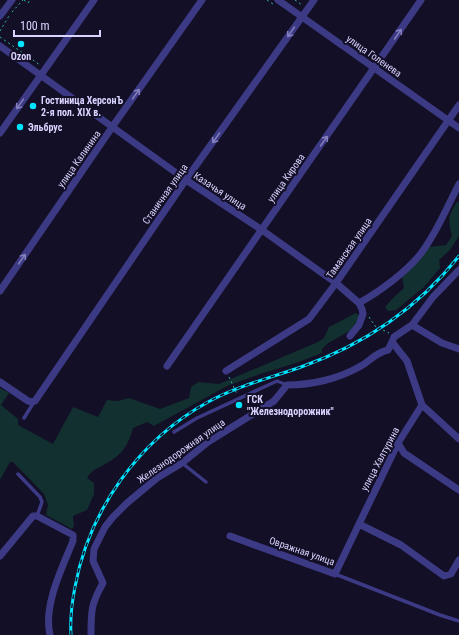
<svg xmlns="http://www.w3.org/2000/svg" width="459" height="635" viewBox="0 0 459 635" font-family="'Roboto Condensed',sans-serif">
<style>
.green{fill:#12302f}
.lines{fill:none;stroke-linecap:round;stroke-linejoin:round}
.path{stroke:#2fb8b0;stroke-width:1;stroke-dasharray:2 3;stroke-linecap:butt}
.service{stroke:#3d3a85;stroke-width:3.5}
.minor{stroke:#3d3a85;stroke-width:7}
.rail-casing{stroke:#00e5ff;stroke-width:3}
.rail{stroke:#130f26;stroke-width:1.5;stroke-dasharray:4.5;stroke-linecap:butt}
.oneway{stroke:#837fbc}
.poi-dot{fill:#00e5ff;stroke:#130f26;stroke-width:1.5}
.labels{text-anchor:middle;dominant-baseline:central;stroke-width:4;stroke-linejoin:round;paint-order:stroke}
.poi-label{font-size:10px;font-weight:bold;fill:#d9d4ff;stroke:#130f26;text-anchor:start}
.street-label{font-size:10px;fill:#d9d4ff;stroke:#130f26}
</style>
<rect width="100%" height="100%" fill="#130f26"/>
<path class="green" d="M457,202H459V236L450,250L439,260L440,268L424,287L396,310L388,311L385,307L394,297L404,288L402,277L429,247L446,245L452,236C448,221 448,215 457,202Z
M356,313L361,316L351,330L327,344L322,349V353L296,363L260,374L227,386L154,426L147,422L133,428C129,444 122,455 107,463C98,469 93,468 87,478L94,483V494L87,510L73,516L74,526L72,529L46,515L48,505L44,494L13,462H10L0,480V388L9,393L1,405L18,419V425L53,444L73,407L98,417L107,400L118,401L129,398L160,409L189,398L191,387L198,382L219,384L318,342L324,338L329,327Z"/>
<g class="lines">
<path class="path" d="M24,0L28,3L30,0
M267,0L273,4
M295,0L302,5
M12,12L23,0
M0,31L9,16
M0,37L40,65
M369,317L375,326L389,333
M229,377L237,394"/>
<path class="service" d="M24,418L34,402
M174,432L197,418L277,381L287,385
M182,463L206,482
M18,474L40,497L42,502L37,516
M335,574L440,615L459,621"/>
<path class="minor" d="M278,0L459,128
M0,16L12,0
M0,46L186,180L262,230L336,283L359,303L362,309L363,314L359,325L350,336
M0,133L94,0
M0,291L115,123L202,0
M359,303C379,292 408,271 422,252C437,232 447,207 459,184
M412,325L442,343L459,349
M392,342L407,361L422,405L459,439
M167,366L421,0
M226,371L309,319L336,283L459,105
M0,382L28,401L32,402L35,401L185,181L314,0
M398,443L404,453L459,490
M359,524L398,443L422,405
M230,536L335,574L359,524L401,545L444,576L451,574L459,560
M0,556L33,516H37L73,535V541C62,568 43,606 50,635
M91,635C91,611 91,604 103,583L93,561L94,549L105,527L113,517L127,503L157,478L182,463L208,442L274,401L287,385C311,385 338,379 359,367C372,361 372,354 388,350L392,342L394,337L412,325L433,297L459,270"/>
<defs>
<path id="rail" d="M71,635C70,619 72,602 75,587C89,510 139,440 208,402C237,386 270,378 301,367C363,345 418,308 459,256"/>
</defs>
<use href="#rail" class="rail-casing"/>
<use href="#rail" class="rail"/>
</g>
<defs><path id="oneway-shaft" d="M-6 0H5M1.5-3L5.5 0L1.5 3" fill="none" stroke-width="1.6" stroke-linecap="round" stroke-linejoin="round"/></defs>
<g class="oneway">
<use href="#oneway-shaft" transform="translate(291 32) rotate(125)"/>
<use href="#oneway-shaft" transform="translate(398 34) rotate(-56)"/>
<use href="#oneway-shaft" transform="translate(136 94) rotate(-55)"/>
<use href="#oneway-shaft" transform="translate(20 104) rotate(125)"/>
<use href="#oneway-shaft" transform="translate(216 138) rotate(125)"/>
<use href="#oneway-shaft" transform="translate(324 141) rotate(-55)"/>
<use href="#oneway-shaft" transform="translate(22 259) rotate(-55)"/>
</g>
<g class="poi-dot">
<circle cx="21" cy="44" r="4"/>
<circle cx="33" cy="106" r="4"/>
<circle cx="20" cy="127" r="4"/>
<circle cx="239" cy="405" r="4"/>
</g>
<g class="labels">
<g class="poi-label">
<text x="21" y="56" text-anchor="middle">Ozon</text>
<text x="41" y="100">Гостиница ХерсонЪ<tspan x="41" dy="12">2-я пол. XIX в.</tspan></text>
<text x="28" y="127">Эльбрус</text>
<text x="247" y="399">ГСК<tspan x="247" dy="12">"Железнодорожник"</tspan></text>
</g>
<g class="street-label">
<text transform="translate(374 56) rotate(35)">улица Голенева</text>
<text transform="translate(79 159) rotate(-55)">улица Калинина</text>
<text transform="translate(286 178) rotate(-55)">улица Кирова</text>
<text transform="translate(220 191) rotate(33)">Казачья улица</text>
<text transform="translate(165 194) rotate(-55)">Станичная улица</text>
<text transform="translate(349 248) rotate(-55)">Таманская улица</text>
<text transform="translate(181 451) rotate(-35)">Железнодорожная улица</text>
<text transform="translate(380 459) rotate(-62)">улица Халтурина</text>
<text transform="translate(302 551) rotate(19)">Овражная улица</text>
</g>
</g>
<path d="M14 30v6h86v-6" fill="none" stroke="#d9d4ff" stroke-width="2"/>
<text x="20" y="30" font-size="12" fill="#d9d4ff" stroke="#130f26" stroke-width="3" paint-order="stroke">100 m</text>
</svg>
